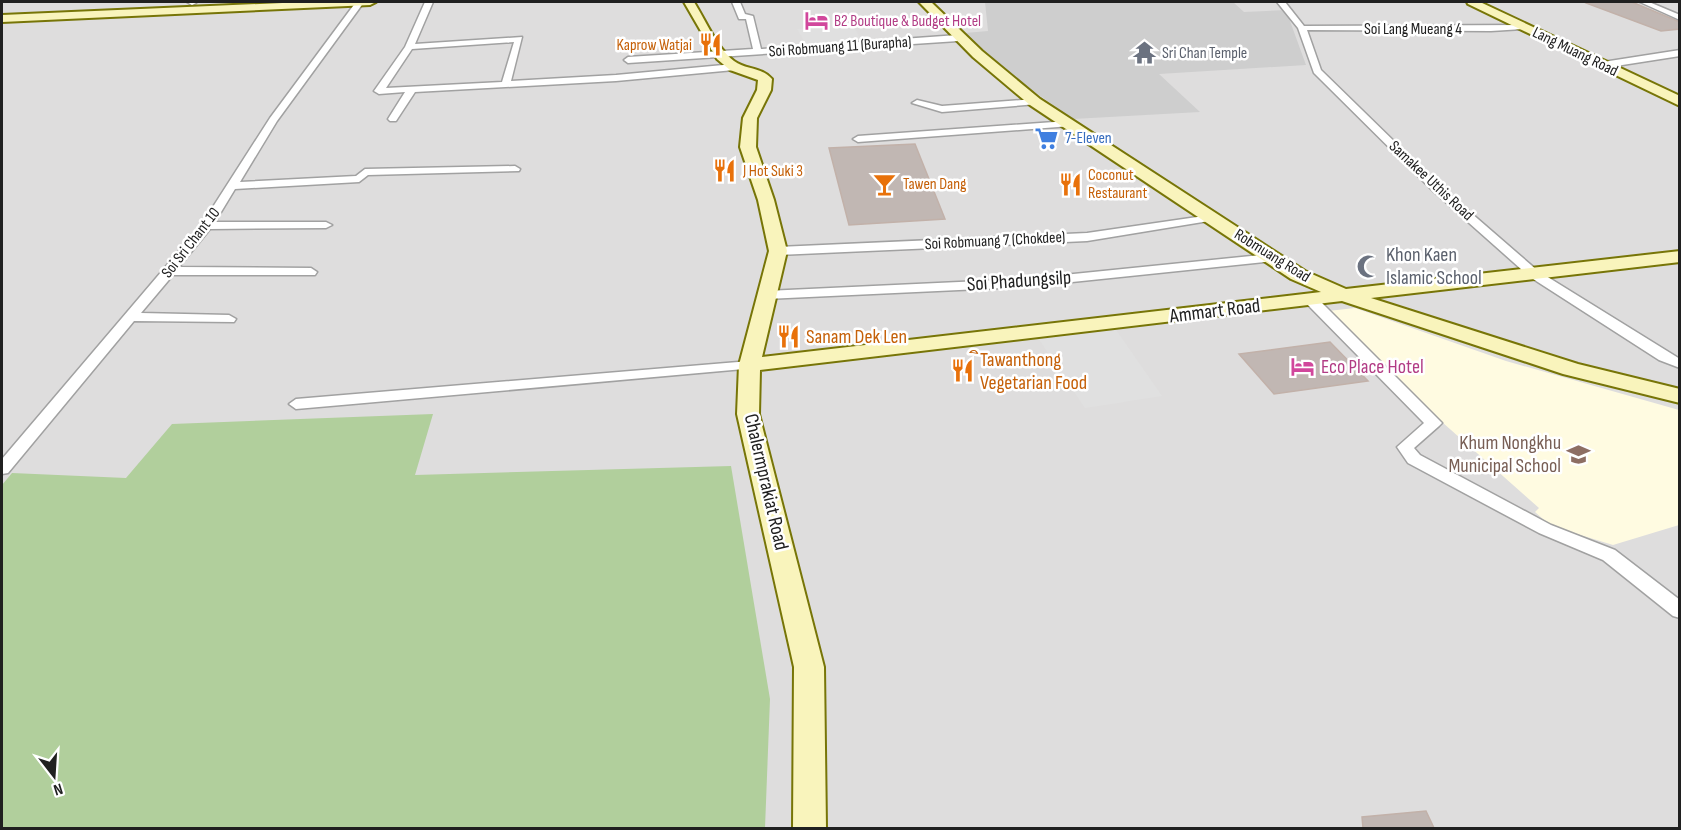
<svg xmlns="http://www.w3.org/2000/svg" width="1681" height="830" viewBox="0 0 1681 830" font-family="'Sofia Sans Condensed',sans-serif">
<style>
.residential{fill:#dedddd}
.education{fill:#fffbe1}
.religious{fill:#cecece}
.forest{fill:#b1cf9c}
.parking{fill:#e0e0e0}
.building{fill:#c1b7b3;stroke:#c2b1a9;stroke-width:1.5}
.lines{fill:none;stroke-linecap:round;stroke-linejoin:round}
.street-casing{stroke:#a1a1a1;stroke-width:3}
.secondary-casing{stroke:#777507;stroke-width:4}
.street{fill:#fff;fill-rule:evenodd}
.secondary{fill:#f9f4bc;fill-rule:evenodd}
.labels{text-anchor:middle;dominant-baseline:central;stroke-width:5;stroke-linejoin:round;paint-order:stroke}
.far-hotel-label{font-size:16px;fill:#b23c85;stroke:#fff;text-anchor:start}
.far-street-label{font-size:16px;fill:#202020;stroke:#fff}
.far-food-label{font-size:16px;fill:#c56008;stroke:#fff;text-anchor:start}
.far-worship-label{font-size:16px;fill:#5b616d;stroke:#fff;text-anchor:start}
.far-shop-label{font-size:16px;fill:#366cbe;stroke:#fff;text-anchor:start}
.worship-label{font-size:20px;fill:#5b616d;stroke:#fff;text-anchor:start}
.street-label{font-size:20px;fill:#202020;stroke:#fff}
.food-label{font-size:20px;fill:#c56008;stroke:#fff;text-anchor:start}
.hotel-label{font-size:20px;fill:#b23c85;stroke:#fff;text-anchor:start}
.education-label{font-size:20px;fill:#785e54;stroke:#fff;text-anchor:end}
</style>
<rect width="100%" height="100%" fill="#f0ece6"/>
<path class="residential" d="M2,2H1679V828H2Z"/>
<path class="education" d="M1355,308L1506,361L1679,410V525L1613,545L1551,526L1535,512L1539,508L1398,383L1328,311Z"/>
<path class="religious" d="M985,2H1233L1244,12L1286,10L1306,65L1159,74L1200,112L1073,119L1012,76L965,33L988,31Z"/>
<path class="forest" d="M433,414L415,475L731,466L770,699L765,828H2V485L12,473L126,478L172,424Z"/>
<path class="parking" d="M853,25L861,40L806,44L797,29Z
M1114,327L1162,396L1085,408L1038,338Z"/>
<path class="building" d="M1587,2H1632L1680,22V29L1661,31L1586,3Z
M915,144L945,219L849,225L829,148Z
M1330,342L1368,381L1274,394L1239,354Z
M1426,811L1434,828H1363L1362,817Z"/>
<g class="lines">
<defs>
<path id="street" d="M187,2H195L196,3L192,5Z
M356,2H364L277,121L240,182L356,176L365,169L515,166L520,169L519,171L368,175L359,182L235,189L215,222H326L332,225L326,228L210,229L179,267L311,268L317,272L315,275H173L141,313L229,315L236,319L234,322L134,321L8,473L2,474V459L202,224L270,118Z
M425,2H433L415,44L522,37L511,81L616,75L734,64L738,67L734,70L616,81L415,92L396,121H390L388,119L405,92L379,94L374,91L405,47ZM514,42L502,82L386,88L412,49Z
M732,2H740L745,14L753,16L761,49L958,35L962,38L958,41L628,63L624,60L628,57L753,49L746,19H739Z
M1277,2H1285L1304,26L1526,25L1527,27L1523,29L1491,31L1307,30L1321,70L1441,187L1538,271L1680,359V368L1659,360L1530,277L1433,191L1314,73L1298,28Z
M1640,2H1649L1680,15V20Z
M1680,50V56L1603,68L1599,65L1603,62Z
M1035,99L1038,100V104L942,112L912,103L917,100L942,106Z
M1068,121L1071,122V126L858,142L853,139L858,136Z
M1211,215L1215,216V220L1087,241L778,255L772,251L778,247L1087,233Z
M1271,254L1275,255V261L1024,287L766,299L760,295L766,291L1024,279Z
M1310,295L1315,296L1442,423L1439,426L1414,448L1420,455L1551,525L1615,550L1680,600V618L1673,616L1603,560L1539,533L1408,463L1397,447L1424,423L1305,302L1304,299Z
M750,361L755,362L757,365L755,368L353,404L296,409L289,404L296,399Z"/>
<path id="secondary" d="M305,2H376L370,5L2,22V15Z
M684,2H694C706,21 716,47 734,61C746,70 762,67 772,79L771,90L757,118L756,147L774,200L787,251L762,357L1321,292L1291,279L1030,105L973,57L919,2H931L982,51L1040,99L1305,271L1346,289L1680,251V262L1371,298L1578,364L1680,389V403L1563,374L1342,301L760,370L759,414L824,667L826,828H793L794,667L737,414L739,365L769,251L758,200L740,147L743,118L757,90L758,80L730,70L717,59Z
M1467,2H1480L1680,96V106L1468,4Z"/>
</defs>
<use href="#street" class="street-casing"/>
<use href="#secondary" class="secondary-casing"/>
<use href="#street" class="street"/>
<use href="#secondary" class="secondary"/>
</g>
<defs>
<symbol id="hotel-bare" viewBox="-9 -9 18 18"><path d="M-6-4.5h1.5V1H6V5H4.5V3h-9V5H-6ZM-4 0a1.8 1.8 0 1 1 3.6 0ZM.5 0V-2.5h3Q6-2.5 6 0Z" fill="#d1479c" stroke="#fff" stroke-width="2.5" paint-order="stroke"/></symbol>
<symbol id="restaurant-bare" viewBox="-9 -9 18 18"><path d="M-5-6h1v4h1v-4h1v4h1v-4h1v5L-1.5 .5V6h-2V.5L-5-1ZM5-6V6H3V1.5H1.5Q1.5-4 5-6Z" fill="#e8710a" stroke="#fff" stroke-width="2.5" paint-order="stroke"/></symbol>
<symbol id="temple-bare" viewBox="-9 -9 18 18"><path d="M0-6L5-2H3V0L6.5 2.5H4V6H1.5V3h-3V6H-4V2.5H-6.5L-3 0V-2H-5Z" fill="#6b7280" stroke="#fff" stroke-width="2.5" paint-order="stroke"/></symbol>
<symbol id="supermarket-bare" viewBox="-9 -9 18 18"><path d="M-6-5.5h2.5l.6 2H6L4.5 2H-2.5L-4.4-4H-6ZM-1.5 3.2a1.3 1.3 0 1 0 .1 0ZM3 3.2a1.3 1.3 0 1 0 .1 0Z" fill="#3f7fe0" stroke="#fff" stroke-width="2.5" paint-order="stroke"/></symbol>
<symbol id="bar-bare" viewBox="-9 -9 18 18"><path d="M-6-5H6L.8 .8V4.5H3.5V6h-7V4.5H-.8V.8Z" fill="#e8710a" stroke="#fff" stroke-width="2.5" paint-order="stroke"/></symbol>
<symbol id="mosque-bare" viewBox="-9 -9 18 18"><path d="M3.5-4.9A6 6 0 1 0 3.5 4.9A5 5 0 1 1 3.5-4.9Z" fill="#6b7280" stroke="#fff" stroke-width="2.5" paint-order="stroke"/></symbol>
<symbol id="school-bare" viewBox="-9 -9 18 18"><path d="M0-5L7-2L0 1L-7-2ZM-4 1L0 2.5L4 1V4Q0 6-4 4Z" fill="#8d6e63" stroke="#fff" stroke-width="2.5" paint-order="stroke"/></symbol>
</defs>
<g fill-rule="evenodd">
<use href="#hotel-bare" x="800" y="4" width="33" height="33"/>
<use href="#restaurant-bare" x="694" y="28" width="33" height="33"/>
<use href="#temple-bare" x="1128" y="36" width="33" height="33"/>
<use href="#supermarket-bare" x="1030" y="122" width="33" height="33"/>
<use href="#restaurant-bare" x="708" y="154" width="33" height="33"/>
<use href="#bar-bare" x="868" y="168" width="33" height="33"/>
<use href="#restaurant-bare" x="1054" y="168" width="33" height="33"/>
<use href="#mosque-bare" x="1352" y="250" width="33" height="33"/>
<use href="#restaurant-bare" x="772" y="320" width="33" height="33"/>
<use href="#hotel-bare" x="1286" y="350" width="33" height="33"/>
<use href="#restaurant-bare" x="946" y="354" width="33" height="33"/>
<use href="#school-bare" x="1562" y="438" width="33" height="33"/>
</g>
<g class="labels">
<g class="far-hotel-label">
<text x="834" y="21">B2 Boutique &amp; Budget Hotel</text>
</g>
<g class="far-street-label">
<text x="1413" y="29">Soi Lang Mueang 4</text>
<text transform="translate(840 47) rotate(-4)">Soi Robmuang 11 (Burapha)</text>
<text transform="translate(1575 52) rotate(26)">Lang Muang Road</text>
<text transform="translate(1431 181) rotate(43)">Samakee Uthis Road</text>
<text transform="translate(995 241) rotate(-3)">Soi Robmuang 7 (Chokdee)</text>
<text transform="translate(191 243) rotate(-52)">Soi Sri Chant 10</text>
<text transform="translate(1272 256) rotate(32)">Robmuang Road</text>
</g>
<g class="far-food-label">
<text x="692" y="45" text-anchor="end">Kaprow Watjai</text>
<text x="743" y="171">J Hot Suki 3</text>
<text x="1088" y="175">Coconut<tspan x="1088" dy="18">Restaurant</tspan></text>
<text x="903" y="184">Tawen Dang</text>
</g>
<g class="far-worship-label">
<text x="1162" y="53">Sri Chan Temple</text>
</g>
<g class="far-shop-label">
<text x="1065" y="138">7-Eleven</text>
</g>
<g class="worship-label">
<text x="1386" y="255">Khon Kaen<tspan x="1386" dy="23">Islamic School</tspan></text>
</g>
<g class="street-label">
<text transform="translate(1019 281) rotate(-4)">Soi Phadungsilp</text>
<text transform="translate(1215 311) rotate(-7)">Ammart Road</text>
<text transform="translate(766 482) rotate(77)">Chalermprakiat Road</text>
</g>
<g class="food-label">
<text x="806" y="337">Sanam Dek Len</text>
<text x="980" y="360">ิTawanthong<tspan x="980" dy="23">Vegetarian Food</tspan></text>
</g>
<g class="hotel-label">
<text x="1321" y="367">Eco Place Hotel</text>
</g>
<g class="education-label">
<text x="1561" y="443">Khum Nongkhu<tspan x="1561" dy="23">Municipal School</tspan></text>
</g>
</g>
<rect width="1681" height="830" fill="none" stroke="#202020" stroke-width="6"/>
<g transform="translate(54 776) rotate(163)" stroke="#ffffff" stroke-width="4.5" paint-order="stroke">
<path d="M0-4.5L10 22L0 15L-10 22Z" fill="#202020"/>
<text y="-9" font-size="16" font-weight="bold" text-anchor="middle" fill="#202020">N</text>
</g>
</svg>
